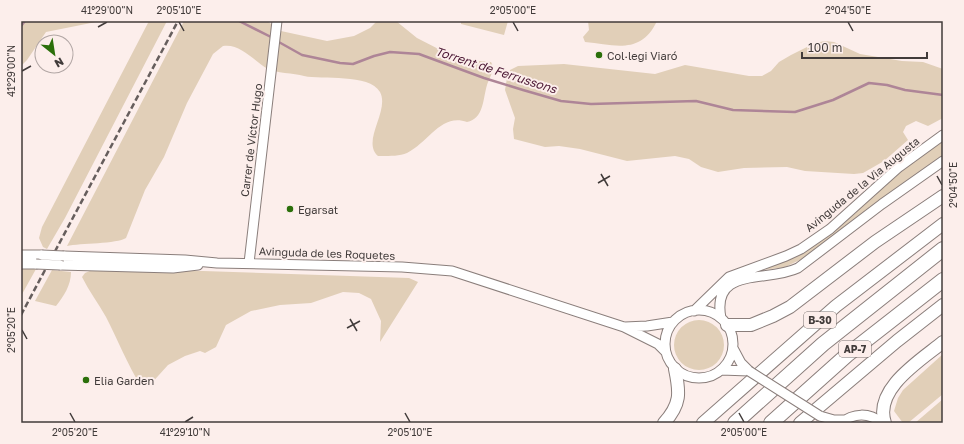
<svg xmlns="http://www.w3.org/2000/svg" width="964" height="444" viewBox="0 0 964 444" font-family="'Golos Text',sans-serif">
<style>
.green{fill:#e1cfb8}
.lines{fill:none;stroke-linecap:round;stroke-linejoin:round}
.stream{stroke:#ae8597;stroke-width:2.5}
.tertiary-casing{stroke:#8a7e7b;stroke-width:11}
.trunk-casing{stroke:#8a7e7b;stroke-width:14}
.motorway-casing{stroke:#8a7e7b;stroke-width:16}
.tertiary{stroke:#fff;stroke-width:9}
.trunk{stroke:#fff;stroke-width:12}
.motorway{stroke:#fff;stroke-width:14}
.rail{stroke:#665e5d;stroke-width:2.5;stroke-dasharray:6 3;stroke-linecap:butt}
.tertiary-bridge-casing{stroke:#8a7e7b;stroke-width:11;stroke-linecap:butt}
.tertiary-bridge{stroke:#fff;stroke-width:9}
.ticks{fill:none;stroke:#413b3a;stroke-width:1.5}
.poi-dot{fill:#2b6f0a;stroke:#fceeeb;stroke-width:1.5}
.labels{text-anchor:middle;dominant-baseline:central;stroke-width:4;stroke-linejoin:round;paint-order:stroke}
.shield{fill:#fceeeb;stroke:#79716f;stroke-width:1}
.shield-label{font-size:10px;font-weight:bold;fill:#413b3a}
.poi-label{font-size:11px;fill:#413b3a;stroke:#fceeeb;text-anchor:start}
.street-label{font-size:11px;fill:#413b3a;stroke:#fceeeb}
.water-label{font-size:12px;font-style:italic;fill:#481431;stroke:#fceeeb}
.neatline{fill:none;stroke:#413b3a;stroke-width:1.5}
.ticks-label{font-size:10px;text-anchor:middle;fill:#413b3a}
</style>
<rect width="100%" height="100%" fill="#fceeeb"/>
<path class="green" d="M21,21H101L46,32L27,60L21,66Z
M149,21H167L65,218L47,249L43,247L39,238L42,227Z
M184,21H267L281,31L327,41L354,36L370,28L377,21H396L417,38L458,59L491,62C496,70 489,78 487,85C483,98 484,119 467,122C441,113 429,142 407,153C400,156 390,156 382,156H378C361,141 390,111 380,92C369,73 322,80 304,76C294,73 275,73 268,69C254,61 240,43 223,46L213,54L187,103L164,157L145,190L126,238C117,244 80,243 67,246Z
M461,21H508L504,35L461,24Z
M588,21H657C641,55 615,45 585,42L583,37L589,30Z
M825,41L834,42L860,54L902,61L923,62L943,69V118L928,126L916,121L906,126L903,132L908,140L884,161L863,173L854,174L805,171L787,167L744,168L718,172L701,167L689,159L675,156L627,161L580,149L559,146L545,147L514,139L513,129L515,118L505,90L507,78L510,70L518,66L564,64L655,74L685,65L749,76H762L771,71L779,62L791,55L815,43Z
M943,140V156L892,191L804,258L785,267L764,270L804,252L821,241L887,182Z
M21,268L36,269L21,296Z
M52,270L71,272C71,285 64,296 56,306L35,301Z
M92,270L203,271L409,278L418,282L380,342L381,321L371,299L359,293L343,292L311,303L280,305L251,311L226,325L216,347L205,353L200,351L185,356L168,365L149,386H141C127,364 118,340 106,317C98,303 89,291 82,277L85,273Z
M674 345a25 25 0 1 1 50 0a25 25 0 1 1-50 0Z
M943,354V394L908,423H903L894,411L898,398L903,390Z
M943,399V423H915Z"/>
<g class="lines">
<path class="stream" d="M239,21L273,38
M21,26L25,21
M277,41L302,55L340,63L353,64L374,56L390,52L419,54L484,78L523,90L561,101L591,104L696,101L733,110L795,112L833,100L869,83L887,85L905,90L943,95"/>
<defs>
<path id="tertiary" d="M21,255H42
M64,256L185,260L217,263L402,267L452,271L624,327L658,344L666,352
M249,263L277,21
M21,264H36
M60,265L173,268L198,265
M665 344a34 34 0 1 1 68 0a34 34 0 1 1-68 0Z
M694,311L729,277L786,256L801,249L830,229L899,167L943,135
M721,318C711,266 767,283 798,268L882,204L943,161
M625,327L647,326L673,322
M733,348L741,363L749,371
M721,370L749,371
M820,416L834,420H845
M841,423C853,413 869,412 882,423"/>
<path id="trunk" d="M727,325H751L773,316L790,307L875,242L943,196
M664,423C681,404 680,393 675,369
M703,423L836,306L943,224
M800,423L897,341L943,305
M885,423C873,389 921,360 943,342"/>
<path id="motorway" d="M735,423L823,344L943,249
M771,423L847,355L943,280"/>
</defs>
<use href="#tertiary" class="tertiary-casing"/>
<use href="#trunk" class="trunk-casing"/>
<use href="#motorway" class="motorway-casing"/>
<use href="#tertiary" class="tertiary"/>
<use href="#trunk" class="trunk"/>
<use href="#motorway" class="motorway"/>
<path class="rail" d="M21,315L178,21"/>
<defs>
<path id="tertiary-bridge" d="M42,255L64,256
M36,264L60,265
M749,371L820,416"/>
</defs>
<use href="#tertiary-bridge" class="tertiary-bridge-casing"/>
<use href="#tertiary-bridge" class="tertiary-bridge"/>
</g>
<path class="ticks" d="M179,22L184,31M513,22L518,31M848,22L853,31M98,27L107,22M22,71L31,66M601,174L608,186M937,176L942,185M598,183L610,176M350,319L357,331M347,328L360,321M22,330L27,339M70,413L75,422M405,413L410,422M739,413L744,422M185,422L193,417"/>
<g class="poi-dot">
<circle cx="599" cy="55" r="4"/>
<circle cx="290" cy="209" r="4"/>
<circle cx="86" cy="380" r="4"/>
</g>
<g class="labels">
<g class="shield">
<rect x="804" y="312" width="32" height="16" rx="3"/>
<rect x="839" y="341" width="32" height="16" rx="3"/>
</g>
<g class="shield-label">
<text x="820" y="320">B-30</text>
<text x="855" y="349">AP-7</text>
</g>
<g class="poi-label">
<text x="607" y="55">Col·legi Viaró</text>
<text x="298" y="209">Egarsat</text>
<text x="94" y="380">Elia Garden</text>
</g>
<g class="street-label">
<text transform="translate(251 140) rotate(-83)">Carrer de Víctor Hugo</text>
<text transform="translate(862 184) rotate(-39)">Avinguda de la Via Augusta</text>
<text transform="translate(327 253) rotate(2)">Avinguda de les Roquetes</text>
</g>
<g class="water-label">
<text transform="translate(496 70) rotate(18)">Torrent de Ferrussons</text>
</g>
</g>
<rect width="964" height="444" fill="none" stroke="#fceeeb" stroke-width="44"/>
<g transform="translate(54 54) rotate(150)"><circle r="19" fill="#fceeeb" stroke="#b1a6a4"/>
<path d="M0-3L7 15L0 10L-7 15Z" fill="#2b6f0a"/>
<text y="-6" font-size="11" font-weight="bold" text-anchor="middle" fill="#413b3a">N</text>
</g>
<path d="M802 52v6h125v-6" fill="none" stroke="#413b3a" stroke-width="2"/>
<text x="808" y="52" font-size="12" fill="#413b3a" stroke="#fceeeb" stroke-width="3" paint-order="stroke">100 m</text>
<rect x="22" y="22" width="920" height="400" class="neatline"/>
<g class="ticks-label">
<text x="107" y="14">41°29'00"N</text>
<text x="179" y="14">2°05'10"E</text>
<text x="513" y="14">2°05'00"E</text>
<text x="848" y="14">2°04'50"E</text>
<text transform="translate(11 71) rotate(-90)" y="4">41°29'00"N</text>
<text transform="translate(953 185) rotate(-90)" y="4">2°04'50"E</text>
<text transform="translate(11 330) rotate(-90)" y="4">2°05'20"E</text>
<text x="75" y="436">2°05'20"E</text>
<text x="185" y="436">41°29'10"N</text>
<text x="410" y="436">2°05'10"E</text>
<text x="744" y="436">2°05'00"E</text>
</g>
</svg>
